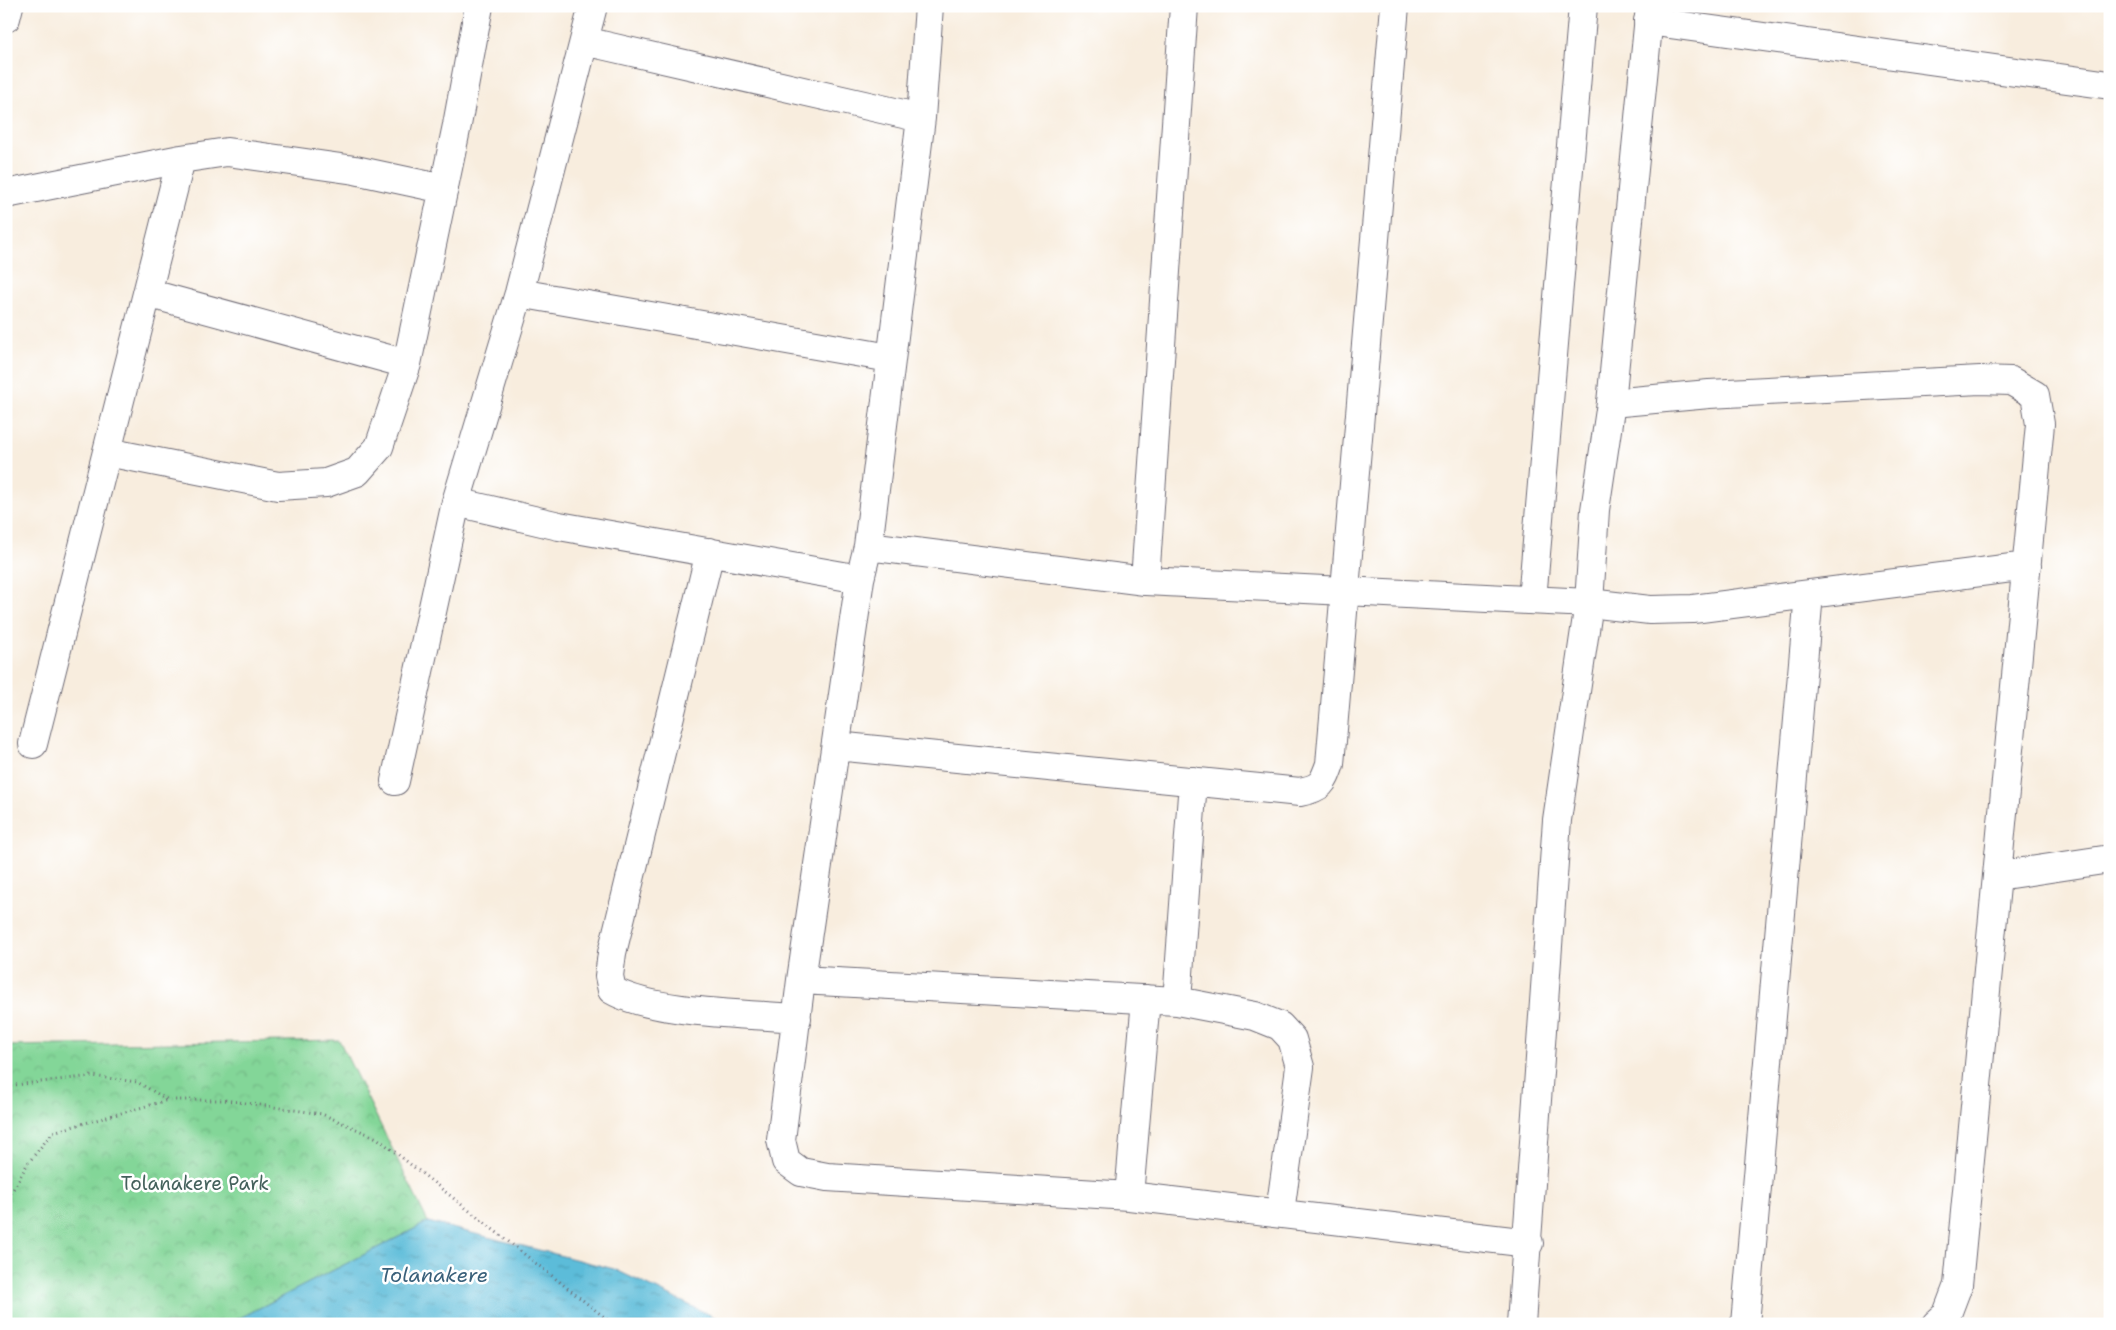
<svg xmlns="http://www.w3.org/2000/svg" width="2116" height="1330" viewBox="0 0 2116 1330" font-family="'Shantell Sans',sans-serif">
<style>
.park{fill:url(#park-crowns);stroke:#527c6a}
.water{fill:url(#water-ripples);stroke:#3e6f8a}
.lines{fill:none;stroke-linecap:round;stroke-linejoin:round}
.minor-casing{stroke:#6d6974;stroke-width:30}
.secondary-casing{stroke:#6d6974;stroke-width:30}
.path{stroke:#6d6974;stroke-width:3;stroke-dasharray:1 4;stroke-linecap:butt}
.minor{stroke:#fff;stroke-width:28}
.secondary{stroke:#fff;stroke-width:28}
.labels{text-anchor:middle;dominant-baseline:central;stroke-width:5;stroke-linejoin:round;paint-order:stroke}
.park-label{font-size:19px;fill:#44615c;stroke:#fff}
.water-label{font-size:20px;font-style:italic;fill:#39607a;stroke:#fff}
</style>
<defs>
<pattern id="park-crowns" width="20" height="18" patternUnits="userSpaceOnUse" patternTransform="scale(1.25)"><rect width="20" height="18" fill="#83d698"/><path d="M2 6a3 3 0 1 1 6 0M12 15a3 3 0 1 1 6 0" fill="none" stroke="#71b784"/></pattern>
<pattern id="water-ripples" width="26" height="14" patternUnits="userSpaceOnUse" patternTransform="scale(1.25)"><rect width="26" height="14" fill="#5bbcd9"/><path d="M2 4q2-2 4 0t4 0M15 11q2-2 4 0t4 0" fill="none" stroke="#4b98b1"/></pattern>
</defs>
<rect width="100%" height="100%" fill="#fff"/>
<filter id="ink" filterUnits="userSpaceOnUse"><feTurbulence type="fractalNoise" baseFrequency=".02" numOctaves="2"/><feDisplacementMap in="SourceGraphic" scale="10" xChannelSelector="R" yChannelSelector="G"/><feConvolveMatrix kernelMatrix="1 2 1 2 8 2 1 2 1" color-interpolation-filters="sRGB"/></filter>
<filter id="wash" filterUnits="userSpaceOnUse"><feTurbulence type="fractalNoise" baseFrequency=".0096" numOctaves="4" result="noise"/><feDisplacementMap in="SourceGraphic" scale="20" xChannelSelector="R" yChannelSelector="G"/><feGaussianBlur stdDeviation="1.12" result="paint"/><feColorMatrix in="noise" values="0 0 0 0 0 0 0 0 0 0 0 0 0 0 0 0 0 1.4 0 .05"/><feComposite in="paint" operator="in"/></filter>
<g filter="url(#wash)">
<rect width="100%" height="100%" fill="#f8edde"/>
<path class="park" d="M339,1040L428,1222L228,1324H6V1046Z"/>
<path class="water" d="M428,1222L614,1269L729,1324H228Z"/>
</g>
<g filter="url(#ink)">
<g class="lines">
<defs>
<path id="minor" d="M929,6L921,118L868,546L860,579L801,980L781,1140L786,1161L801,1172L827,1177L1129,1196L1529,1243
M6,18L9,6
M1648,21L2110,85
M584,41L921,118
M6,194L181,159L227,152L355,170L444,189
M147,293L407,364
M519,293L890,358
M1611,403L1709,394L1980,380L2011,381L2035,395L2040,424L1958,1285L1947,1314L1936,1324
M107,452L278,486L326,483L357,472L379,447L407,364L457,125L479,6
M456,502L559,526L860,579
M868,546L1145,581L1589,603L1650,610L1693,609L2027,566
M710,552L612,953L609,976L612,990C650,1013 749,1014 797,1018
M1145,581L1184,6
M1532,600L1583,6
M33,744L181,159
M836,746L1300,792C1321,788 1323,784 1330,764L1395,6
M395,781L456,502L519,293L593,6
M1997,876L2110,859
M801,980L1177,1001L1255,1016L1280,1026L1292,1039L1300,1067L1280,1212
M1177,1001L1193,781
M1129,1196L1146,999
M1745,1324L1809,594"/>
<path id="secondary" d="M1521,1324L1557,820L1589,603L1595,510L1611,403L1650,6"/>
</defs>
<use href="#minor" class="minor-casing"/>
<use href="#secondary" class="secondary-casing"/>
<path class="path" d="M6,1086L92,1076L137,1082L168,1100H225L322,1114L377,1138L613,1324
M6,1202L28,1163L53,1132L168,1100"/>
<use href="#minor" class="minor"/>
<use href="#secondary" class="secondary"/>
</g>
</g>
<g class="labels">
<g class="park-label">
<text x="195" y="1183">Tolanakere Park</text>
</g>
<g class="water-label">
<text x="434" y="1275">Tolanakere</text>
</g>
</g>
<rect width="2116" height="1330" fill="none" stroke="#fff" stroke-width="25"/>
</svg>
